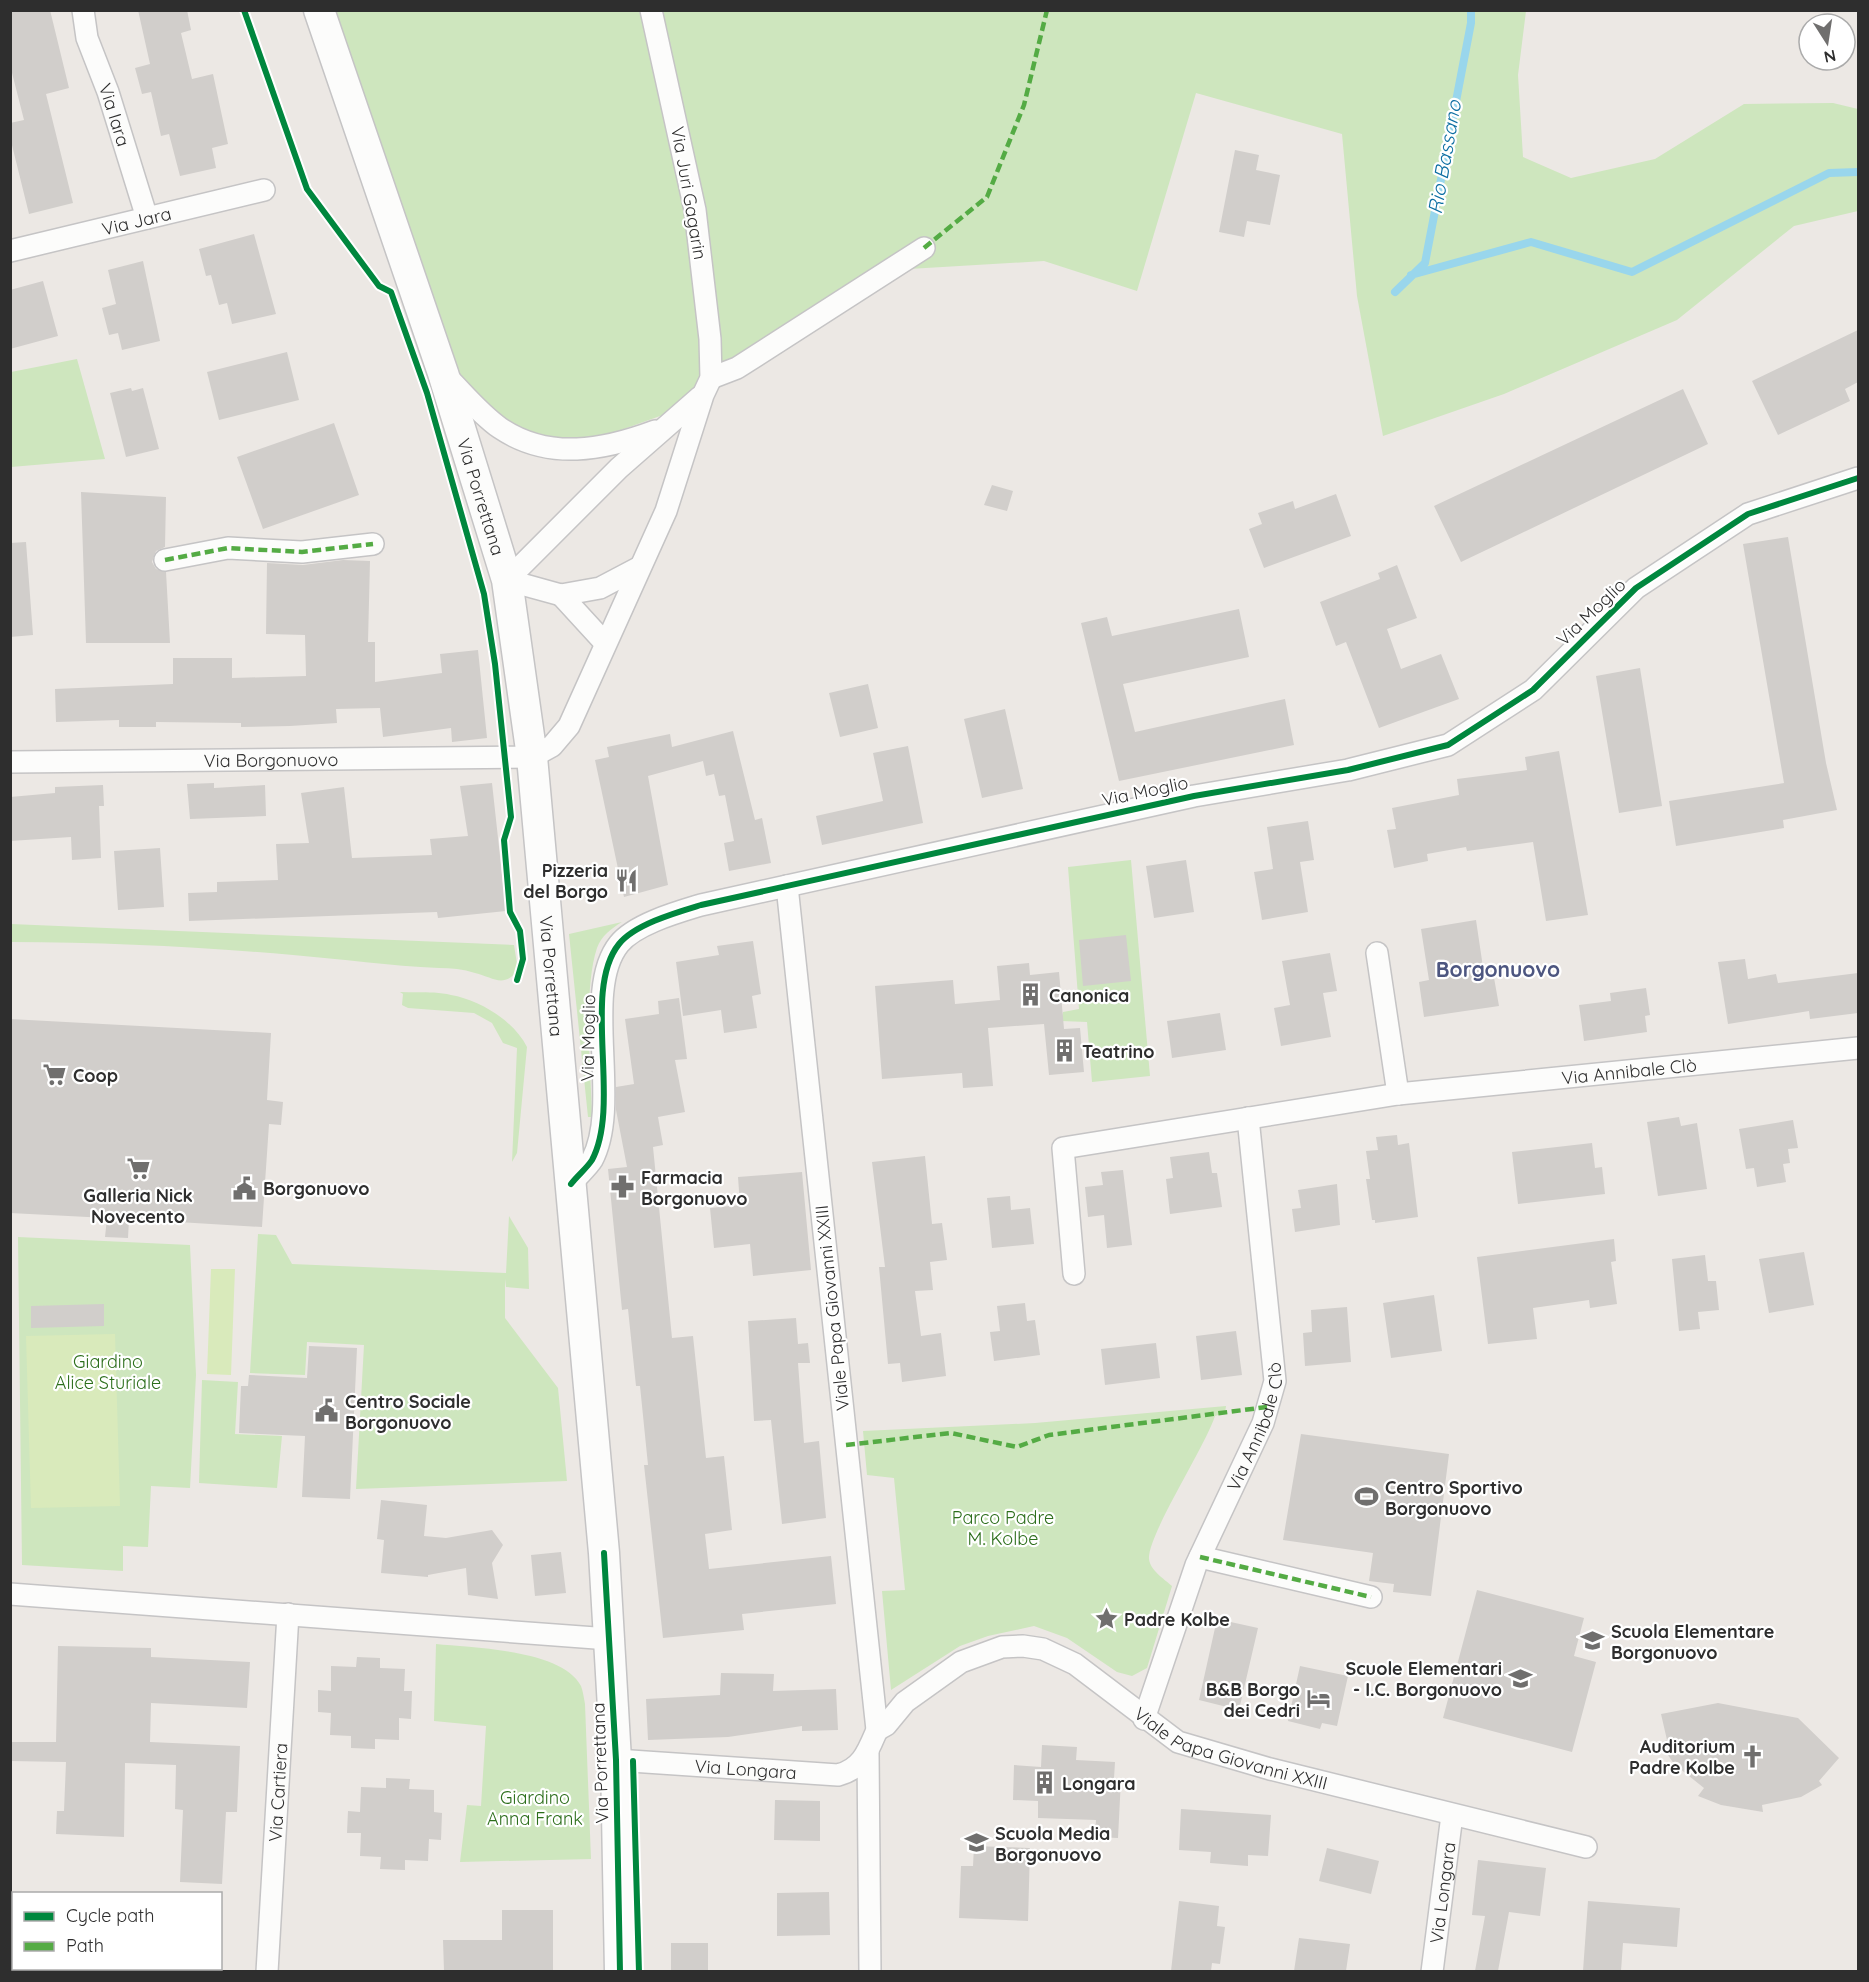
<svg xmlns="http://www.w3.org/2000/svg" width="1869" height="1982" viewBox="0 0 1869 1982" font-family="Quicksand,sans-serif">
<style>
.green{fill:#cee6be}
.pitch{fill:#d9eabb}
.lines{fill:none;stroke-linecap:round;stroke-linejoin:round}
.stream{stroke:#99d6ec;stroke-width:8}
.building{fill:#d1cecb}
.street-casing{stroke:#c5c4c5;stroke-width:24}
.secondary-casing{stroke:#c5c4c5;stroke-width:33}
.street{stroke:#fcfcfb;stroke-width:21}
.secondary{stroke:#fcfcfb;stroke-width:30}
.quiet{stroke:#54ab44;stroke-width:4.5;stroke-dasharray:9 4.5;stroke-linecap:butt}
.cycleway-casing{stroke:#fff;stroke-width:10}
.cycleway{stroke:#00873e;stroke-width:6}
.labels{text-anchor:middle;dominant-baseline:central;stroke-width:4.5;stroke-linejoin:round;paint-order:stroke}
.street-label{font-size:18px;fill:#2e2e2e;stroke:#fff}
.poi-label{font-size:18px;font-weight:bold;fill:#2e2e2e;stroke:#fff;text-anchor:start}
.park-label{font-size:18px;fill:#2c6e1b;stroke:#fff}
.water-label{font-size:20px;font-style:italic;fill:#0d6fa3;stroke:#fff}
.quarter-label{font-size:21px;font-weight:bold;fill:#4d5680;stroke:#fff}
</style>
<rect width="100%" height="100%" fill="#ece8e4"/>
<path class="green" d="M318,11H1526L1518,75L1523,157L1571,178L1655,159L1744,104L1833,103L1858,109V211L1794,226L1677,320L1504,394L1383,436L1357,296L1342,134L1196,93L1137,291L1044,261L909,269L674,411L582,444L529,438L454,395Z
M77,359L105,459L11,467V372Z
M1131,860L1150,1076L1092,1082L1087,1022L1061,1021L1063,1012L1079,1009L1068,867Z
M622,922C612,928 601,936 597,948C583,990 591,1071 592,1117H588L569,934Z
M11,924L514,945L518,970C503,989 493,977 475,973C463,969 451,968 439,968C390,966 342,959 293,955C199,947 105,942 11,942Z
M400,992C416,993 435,991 451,995C480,1000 514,1021 527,1047L517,1153L512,1162L517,1048L503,1043L492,1023L474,1013L408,1008L402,1005L403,994Z
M509,1216L528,1248L529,1289L506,1287L505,1279V1318L558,1388L567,1481L356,1489L364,1345L307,1342L305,1375L250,1373L258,1234L276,1235L292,1264L506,1273Z
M18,1237L190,1245L196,1375L190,1488L151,1486L148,1547L123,1546V1571L22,1565Z
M202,1380L238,1382L235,1434L282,1436L277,1488L199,1483Z
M1226,1406L1225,1413L1215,1416C1205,1447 1147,1536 1149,1559C1150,1570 1164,1579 1172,1586L1147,1668L1132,1676L1117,1672L1067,1638L1034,1626L988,1636L960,1646L891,1690L882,1591L905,1590L894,1478L867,1475L863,1431L1035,1423Z
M436,1644C473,1648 562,1649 581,1686C583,1691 584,1699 585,1704L591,1859L460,1862L467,1805L481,1806L486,1726L434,1721Z"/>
<path class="pitch" d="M211,1269H235L231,1375L207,1374Z
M115,1334L120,1506L31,1508L26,1336Z"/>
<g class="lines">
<path class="stream" d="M1411,275L1531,242L1632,272L1829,173L1858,172
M1395,292L1425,263L1471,23V10"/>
</g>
<path class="building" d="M10,10H50L69,88L46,94L73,203L29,214L10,137V123L24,120L10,65Z
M138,10H187L191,30L181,33L192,79L213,74L228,144L212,148L216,168L180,176L169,134L161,136L151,92L142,94L135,68L150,64Z
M1235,150L1259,155L1256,170L1280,175L1270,225L1247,221L1244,237L1219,232Z
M254,234L276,314L232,324L227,303L219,305L211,275L206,276L199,249Z
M143,261L160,341L122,350L118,333L109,335L102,308L116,304L108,270Z
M43,281L58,336L10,349V290Z
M1858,330V382L1845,389L1850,401L1778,435L1752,381Z
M287,352L299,400L219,420L207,372Z
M131,388L132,391L143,388L159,449L126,457L110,393Z
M1683,389L1708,444L1461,562L1434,506Z
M334,423L359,495L263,529L237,457Z
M992,485L1013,491L1007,511L984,505Z
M81,492L166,497L165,547L156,551L152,562L156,569L166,572L170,643H86Z
M1336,494L1351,536L1264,568L1249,529L1262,524L1258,513L1293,501L1295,509Z
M1788,537L1826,763L1837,810L1783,820L1784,828L1676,846L1669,801L1784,783L1743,544Z
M26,542L33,635L10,637V543Z
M343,560L370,561L368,642H375V682L442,673L440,654L478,650L487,738L452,742L451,728L383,737L380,708L336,709L337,723L290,726L241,727V723L156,722V727H119V720L56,722L55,689L173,684V658H232V678L306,676L305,635L266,634L267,563L303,565Z
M1397,565L1417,618L1387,629L1401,669L1441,654L1459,699L1379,728L1346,642L1336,646L1320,602L1380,579L1378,573Z
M1239,609L1249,657L1123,684L1135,732L1285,699L1294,745L1119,781L1081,623L1107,617L1112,636Z
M1640,668L1662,806L1619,813L1596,676Z
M868,684L878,728L840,737L829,693Z
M1005,709L1023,789L982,798L964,719Z
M733,731L755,820L762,818L771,863L729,871L724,843L734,841L725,795L719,796L714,774L706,776L703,761L648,776L668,885L624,897L595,760L609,757L607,747L670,734L672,747Z
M908,746L923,823L822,845L816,816L883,801L873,753Z
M1559,751L1588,915L1546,921L1533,842L1467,851L1466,847L1427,854L1428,861L1394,868L1387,830L1396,829L1392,808L1459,795L1457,779L1527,770L1525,757Z
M214,783V788L265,785L266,816L190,819L187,784Z
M492,783L506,911L438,918L437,912L189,921L188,893L217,892V882L278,880L276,844L309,843L301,793L344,787L352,858L432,855L430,839L468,836L460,786Z
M103,785L104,806H99L101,858L72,860L71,837L10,841V797L55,793V787Z
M1308,821L1314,860L1300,862L1308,912L1262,920L1254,872L1273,869L1267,827Z
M160,848L164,907L118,910L114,851Z
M1186,860L1194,912L1154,918L1146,866Z
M1476,920L1484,974L1493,972L1499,1006L1424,1017L1419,982L1429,980L1421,929Z
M1126,935L1131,981L1083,986L1079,940Z
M753,941L761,994L752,996L757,1028L724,1033L721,1010L683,1016L676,962L719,955L717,946Z
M1330,953L1337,991L1323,993L1331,1037L1281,1046L1274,1008L1290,1005L1282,961Z
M1745,959L1748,979L1776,974L1778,983L1858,973V1013L1810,1019L1809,1011L1728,1024L1718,962Z
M1029,963L1030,975L1059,972L1064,1029L1080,1028L1084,1072L1049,1075L1044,1024L988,1028L993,1086L963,1088L962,1073L882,1079L875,986L953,980L955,1004L1000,1000L997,966Z
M1646,988L1650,1015L1645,1016L1647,1032L1584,1041L1579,1005L1611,1001L1610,993Z
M679,998L687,1059L675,1060L685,1112L658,1117L663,1145L653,1147L672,1338L693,1336L706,1458L724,1456L732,1530L705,1534L709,1569L831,1556L836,1604L742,1614L744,1630L663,1638L644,1465H648L640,1386H636L628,1309L622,1310L608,1169L627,1167L616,1110V1087L634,1084L625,1019L659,1014L658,1001Z
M1220,1013L1226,1050L1172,1058L1167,1021Z
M10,1019L271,1033L267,1100L283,1102L281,1125L269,1124L262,1227L129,1219L128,1238L105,1237L107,1218L10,1213Z
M1679,1117L1681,1126L1697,1123L1707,1189L1658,1196L1647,1122Z
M1793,1120L1798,1148L1788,1149L1790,1163L1783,1164L1786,1182L1757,1187L1754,1168L1746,1169L1739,1129Z
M1397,1135L1398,1145L1409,1143L1418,1217L1375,1223V1220H1372L1366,1179H1370L1366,1151L1378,1150L1376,1137Z
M1592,1143L1595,1168L1602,1167L1605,1194L1518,1204L1512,1152Z
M1209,1152L1212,1173H1217L1222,1207L1170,1214L1166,1179L1173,1178L1170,1157Z
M925,1156L932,1224L942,1223L947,1260L930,1262L933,1290L915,1291L921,1336L941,1333L946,1376L902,1382L900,1363L888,1364L879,1267H885L872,1162Z
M1123,1170L1132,1245L1107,1248L1104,1215L1088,1217L1085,1187L1103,1185L1101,1172Z
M802,1172L811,1270L753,1276L750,1244L714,1248L710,1208L740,1205L738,1177Z
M1337,1184L1340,1225L1295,1232L1292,1209L1301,1208L1298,1190Z
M1010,1196L1011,1210L1030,1208L1034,1244L992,1248L987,1198Z
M1614,1239L1616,1261L1611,1262L1617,1304L1590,1308L1589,1300L1533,1308L1537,1339L1488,1344L1477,1257Z
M1804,1252L1814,1305L1769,1313L1759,1259Z
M1705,1255L1708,1281H1716L1719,1310L1698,1312L1700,1329L1679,1331L1672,1259Z
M1434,1295L1442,1351L1391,1358L1383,1303Z
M1025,1303L1027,1321L1035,1320L1040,1355L994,1361L990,1332L1000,1331L997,1306Z
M104,1304V1326L31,1328V1306Z
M1347,1307L1351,1362L1305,1366L1303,1333L1312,1332L1311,1310Z
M796,1318L798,1344L808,1343L810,1363H798L804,1443L819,1441L826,1518L782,1524L771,1420L754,1421L748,1321Z
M1236,1331L1242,1375L1201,1380L1196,1336Z
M1156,1343L1160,1378L1105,1385L1101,1349Z
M309,1346L357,1348L350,1499L302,1497L305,1436L239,1433L241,1386H248L249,1375L307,1378Z
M1301,1434L1449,1454L1431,1596L1393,1592L1394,1584L1369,1581L1373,1553L1283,1540Z
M381,1500L427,1505L424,1536L446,1538L492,1530L503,1545L492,1563L498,1599L468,1595L466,1568L428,1575V1577L381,1573L384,1540L377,1539Z
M561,1552L566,1593L535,1596L531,1555Z
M1477,1590L1584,1618L1574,1656L1596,1662L1572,1752L1443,1718Z
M1217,1619L1258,1628L1239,1710L1199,1700Z
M58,1646L151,1648V1657L250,1662L247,1708L151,1703L150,1742L240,1746L237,1812H226L222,1884L180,1882L183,1810L175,1809L176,1765L125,1763L124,1837L56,1834L57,1811H64L66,1762L10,1761V1742H56Z
M357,1657L380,1658V1668L405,1669L404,1691H412L411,1719L399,1718V1740L375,1739V1749L351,1748V1736L330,1735L331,1713L318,1712V1690L331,1691V1666L356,1667Z
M1300,1666L1348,1676L1337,1726L1322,1723L1320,1729L1288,1721Z
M721,1673L774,1674L773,1691L836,1689L838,1730L802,1731V1726L728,1737L648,1740L646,1699L720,1695Z
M1718,1703L1798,1718L1839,1758L1819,1781L1822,1785L1801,1797L1762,1805L1763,1812L1721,1805L1698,1796L1704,1788L1674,1764L1660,1743L1667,1740L1661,1714Z
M1042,1745L1077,1747L1076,1760L1115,1762L1114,1778L1121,1779L1118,1838L1095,1837L1096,1820L1038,1818V1801L1013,1800L1014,1765L1041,1767Z
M386,1778L410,1779L409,1789L434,1790V1812L442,1813L441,1840L429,1839L428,1861L405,1860V1870L380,1869L381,1857L360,1856L361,1833H347L348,1811L360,1812L361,1787L386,1788Z
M775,1800L820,1801V1841L774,1840Z
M1181,1809L1271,1815L1268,1856L1248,1855V1866L1210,1863L1211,1852L1179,1850Z
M974,1846L1030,1848L1028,1921L959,1918L961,1866H973Z
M1327,1848L1379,1861L1371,1894L1319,1881Z
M1478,1860L1546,1868L1540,1916L1509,1912L1498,1971H1475L1485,1916L1472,1915Z
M829,1892L830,1935L777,1936V1893Z
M1179,1901L1219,1906L1217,1926L1225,1927L1220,1964L1212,1963L1211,1971H1171Z
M1588,1901L1680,1908L1677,1947L1623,1943L1621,1971H1583Z
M502,1910H553V1971H444L443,1940H502Z
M1299,1938L1350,1944L1346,1971H1294Z
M671,1943H708V1971H671Z"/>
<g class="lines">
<defs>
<g id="street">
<path id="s1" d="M83,10L87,38L108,92L147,218"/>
<path id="s2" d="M10,251L264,190"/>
<path d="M447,377C464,394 480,414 500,428C549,461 604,450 655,431"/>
<path d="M711,378L737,368L924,248"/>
<path d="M165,560L228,548L302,552L373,544"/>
<path d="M638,568L600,588L561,595L507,580L619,468L700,397"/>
<path d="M561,595L605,643"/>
<path id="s3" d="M10,762L532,757L552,746L569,726L666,511L703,395L711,378L710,339L695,210L651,10"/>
<path d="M1377,953L1398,1094"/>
<path d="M571,1184C577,1176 587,1168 592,1160C622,1104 581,991 619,944C635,924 678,912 701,905L1194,796L1348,770L1448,745L1533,690L1636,588L1748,514L1858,478"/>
<path id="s4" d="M1074,1274L1063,1148L1398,1094L1858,1048"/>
<path d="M1200,1557L1371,1597"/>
<path d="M10,1594L609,1639"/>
<path id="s5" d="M1144,1719L1196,1565L1263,1423L1275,1381L1248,1118"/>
<path id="s6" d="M877,1730L886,1725L905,1702L961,1662L1002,1647L1023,1646L1043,1649L1075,1664L1178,1742L1270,1769L1586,1847"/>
<path d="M868,1752L870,1972"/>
<path id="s7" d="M616,1760L838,1775C862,1769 868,1751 877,1730L787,886"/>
<path id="s8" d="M267,1972L288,1614"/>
<path id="s9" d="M1432,1972L1452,1815"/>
</g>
<g id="secondary">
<path id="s10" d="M319,10L443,373L507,580L532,757L604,1553L616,1760L620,1972"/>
</g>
</defs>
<use href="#street" class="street-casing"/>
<use href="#secondary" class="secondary-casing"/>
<use href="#street" class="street"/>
<use href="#secondary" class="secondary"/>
<path class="quiet" d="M924,248L987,197L1024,105L1047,10
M165,560L228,548L302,552L373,544
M846,1445L951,1433L1017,1447L1049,1435L1267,1407
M1200,1557L1371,1597"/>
<defs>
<path id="cycleway" d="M244,10L307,189L379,286L391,292L427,393L484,594L495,664L511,817L504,840L510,912L520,931L523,959L517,980
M571,1184C577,1176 587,1168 592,1160C622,1104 581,991 619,944C635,924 678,912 701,905L1194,796L1348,770L1448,745L1533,690L1636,588L1748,514L1858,478
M604,1553L616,1760L620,1972
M633,1761L639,1972"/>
</defs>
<use href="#cycleway" class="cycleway-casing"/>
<use href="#cycleway" class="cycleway"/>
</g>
<defs>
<symbol id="restaurant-bare" viewBox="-9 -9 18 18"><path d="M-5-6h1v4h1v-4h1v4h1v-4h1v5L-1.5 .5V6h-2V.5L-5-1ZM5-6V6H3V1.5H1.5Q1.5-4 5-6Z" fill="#706f6e" stroke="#fff" stroke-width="2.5" paint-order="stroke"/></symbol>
<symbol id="building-bare" viewBox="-9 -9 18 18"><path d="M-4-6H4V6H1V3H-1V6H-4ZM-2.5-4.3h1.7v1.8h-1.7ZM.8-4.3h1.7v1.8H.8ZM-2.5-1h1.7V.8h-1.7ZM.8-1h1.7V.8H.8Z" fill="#706f6e" stroke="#fff" stroke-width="2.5" paint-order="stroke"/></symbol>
<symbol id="supermarket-bare" viewBox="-9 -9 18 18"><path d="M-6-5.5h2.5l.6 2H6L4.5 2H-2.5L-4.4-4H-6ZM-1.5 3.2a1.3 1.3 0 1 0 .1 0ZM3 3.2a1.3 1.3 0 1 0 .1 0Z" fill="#706f6e" stroke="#fff" stroke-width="2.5" paint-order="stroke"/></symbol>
<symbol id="pharmacy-bare" viewBox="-9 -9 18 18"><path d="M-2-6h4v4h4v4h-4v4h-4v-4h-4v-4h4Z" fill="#706f6e" stroke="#fff" stroke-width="2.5" paint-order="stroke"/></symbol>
<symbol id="civic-bare" viewBox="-9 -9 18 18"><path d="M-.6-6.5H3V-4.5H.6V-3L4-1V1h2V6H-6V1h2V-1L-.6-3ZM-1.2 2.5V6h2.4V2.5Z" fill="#706f6e" stroke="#fff" stroke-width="2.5" paint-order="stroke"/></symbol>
<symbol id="stadium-bare" viewBox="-9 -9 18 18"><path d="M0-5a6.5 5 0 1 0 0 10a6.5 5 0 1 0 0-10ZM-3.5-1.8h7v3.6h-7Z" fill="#706f6e" stroke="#fff" stroke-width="2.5" paint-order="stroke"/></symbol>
<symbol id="sight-bare" viewBox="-9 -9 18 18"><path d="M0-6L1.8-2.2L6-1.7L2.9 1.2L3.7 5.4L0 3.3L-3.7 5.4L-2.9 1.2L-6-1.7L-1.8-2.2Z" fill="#706f6e" stroke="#fff" stroke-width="2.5" paint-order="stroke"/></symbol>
<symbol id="school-bare" viewBox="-9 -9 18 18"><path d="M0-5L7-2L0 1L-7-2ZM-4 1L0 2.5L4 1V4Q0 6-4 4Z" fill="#706f6e" stroke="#fff" stroke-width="2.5" paint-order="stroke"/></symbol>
<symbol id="hotel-bare" viewBox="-9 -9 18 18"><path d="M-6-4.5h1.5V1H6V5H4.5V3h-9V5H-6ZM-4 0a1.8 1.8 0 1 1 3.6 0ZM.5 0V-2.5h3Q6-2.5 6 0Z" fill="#706f6e" stroke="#fff" stroke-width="2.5" paint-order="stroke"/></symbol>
<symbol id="church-bare" viewBox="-9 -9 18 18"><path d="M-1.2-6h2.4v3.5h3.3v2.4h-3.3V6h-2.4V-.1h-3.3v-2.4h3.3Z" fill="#706f6e" stroke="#fff" stroke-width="2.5" paint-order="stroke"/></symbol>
</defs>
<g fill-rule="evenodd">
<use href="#restaurant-bare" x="610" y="864" width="33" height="33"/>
<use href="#building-bare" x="1014" y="978" width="33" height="33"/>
<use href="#building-bare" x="1048" y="1034" width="33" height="33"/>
<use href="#supermarket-bare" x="38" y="1058" width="33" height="33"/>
<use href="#supermarket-bare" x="122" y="1152" width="33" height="33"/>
<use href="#pharmacy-bare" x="606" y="1170" width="33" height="33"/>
<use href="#civic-bare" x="228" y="1172" width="33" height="33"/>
<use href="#civic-bare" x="310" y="1394" width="33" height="33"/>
<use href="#stadium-bare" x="1350" y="1480" width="33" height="33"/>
<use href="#sight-bare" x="1090" y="1602" width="33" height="33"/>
<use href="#school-bare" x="1576" y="1624" width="33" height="33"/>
<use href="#school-bare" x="1504" y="1662" width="33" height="33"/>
<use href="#hotel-bare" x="1302" y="1682" width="33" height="33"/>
<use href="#church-bare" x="1736" y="1740" width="33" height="33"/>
<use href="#building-bare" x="1028" y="1766" width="33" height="33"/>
<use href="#school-bare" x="960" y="1826" width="33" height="33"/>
</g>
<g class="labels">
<g class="street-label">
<text stroke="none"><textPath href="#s1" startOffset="110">Via Iara</textPath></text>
<text transform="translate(689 193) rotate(80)">Via Juri Gagarin</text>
<text stroke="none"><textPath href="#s2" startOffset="130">Via Jara</textPath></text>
<text stroke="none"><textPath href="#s10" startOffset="513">Via Porrettana</textPath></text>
<text transform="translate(1591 612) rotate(-44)">Via Moglio</text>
<text stroke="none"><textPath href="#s3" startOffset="261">Via Borgonuovo</textPath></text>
<text transform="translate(1145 791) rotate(-12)">Via Moglio</text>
<text stroke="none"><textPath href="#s10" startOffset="999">Via Porrettana</textPath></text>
<text transform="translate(588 1038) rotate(-89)">Via Moglio</text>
<text stroke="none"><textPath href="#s4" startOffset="698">Via Annibale Clò</textPath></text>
<text transform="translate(832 1308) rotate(-96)">Viale Papa Giovanni XXIII</text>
<text stroke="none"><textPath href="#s5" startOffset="314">Via Annibale Clò</textPath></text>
<text stroke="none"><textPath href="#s6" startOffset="410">Viale Papa Giovanni XXIII</textPath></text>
<text transform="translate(600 1763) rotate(-92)">Via Porrettana</text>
<text stroke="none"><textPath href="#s7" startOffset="130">Via Longara</textPath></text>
<text stroke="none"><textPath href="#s8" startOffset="180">Via Cartiera</textPath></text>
<text stroke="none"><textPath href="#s9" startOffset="80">Via Longara</textPath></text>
</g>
<g class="poi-label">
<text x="608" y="870" text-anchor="end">Pizzeria<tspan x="608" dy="21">del Borgo</tspan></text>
<text x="1049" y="995">Canonica</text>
<text x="1082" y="1051">Teatrino</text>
<text x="73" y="1075">Coop</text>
<text x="641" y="1177">Farmacia<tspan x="641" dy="21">Borgonuovo</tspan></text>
<text x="263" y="1188">Borgonuovo</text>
<text x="138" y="1195" text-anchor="middle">Galleria Nick<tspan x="138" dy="21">Novecento</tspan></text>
<text x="345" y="1401">Centro Sociale<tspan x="345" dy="21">Borgonuovo</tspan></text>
<text x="1385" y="1487">Centro Sportivo<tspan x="1385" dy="21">Borgonuovo</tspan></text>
<text x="1124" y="1619">Padre Kolbe</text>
<text x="1611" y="1631">Scuola Elementare<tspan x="1611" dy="21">Borgonuovo</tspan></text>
<text x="1502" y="1668" text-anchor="end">Scuole Elementari<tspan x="1502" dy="21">- I.C. Borgonuovo</tspan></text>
<text x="1300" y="1689" text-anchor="end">B&amp;B Borgo<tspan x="1300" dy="21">dei Cedri</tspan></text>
<text x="1735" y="1746" text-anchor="end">Auditorium<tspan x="1735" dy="21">Padre Kolbe</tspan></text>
<text x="1062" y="1783">Longara</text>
<text x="995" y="1833">Scuola Media<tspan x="995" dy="21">Borgonuovo</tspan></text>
</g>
<g class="park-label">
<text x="108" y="1361">Giardino<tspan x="108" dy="21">Alice Sturiale</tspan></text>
<text x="1003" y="1517">Parco Padre<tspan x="1003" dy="21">M. Kolbe</tspan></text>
<text x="535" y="1797">Giardino<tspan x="535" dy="21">Anna Frank</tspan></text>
</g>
<g class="water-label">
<text transform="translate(1444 157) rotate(-80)">Rio Bassano</text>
</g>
<g class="quarter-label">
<text x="1498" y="969">Borgonuovo</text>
</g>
</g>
<rect width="1869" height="1982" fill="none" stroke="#2e2e2e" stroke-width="24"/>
<rect x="12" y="1892" width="210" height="78" fill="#ffffff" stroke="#ababab" stroke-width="1.5"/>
<rect x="24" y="1912" width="30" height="9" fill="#00873e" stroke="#ababab" stroke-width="1.5"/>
<text x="66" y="1922" font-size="18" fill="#2e2e2e">Cycle path</text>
<rect x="24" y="1942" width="30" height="9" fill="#54ab44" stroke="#ababab" stroke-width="1.5"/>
<text x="66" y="1952" font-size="18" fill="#2e2e2e">Path</text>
<g transform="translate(1827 42) rotate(168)"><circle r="28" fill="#ffffff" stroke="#ababab" stroke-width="1.5"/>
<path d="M0-4.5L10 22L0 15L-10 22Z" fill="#706f6e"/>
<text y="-9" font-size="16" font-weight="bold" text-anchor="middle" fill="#2e2e2e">N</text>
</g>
</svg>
